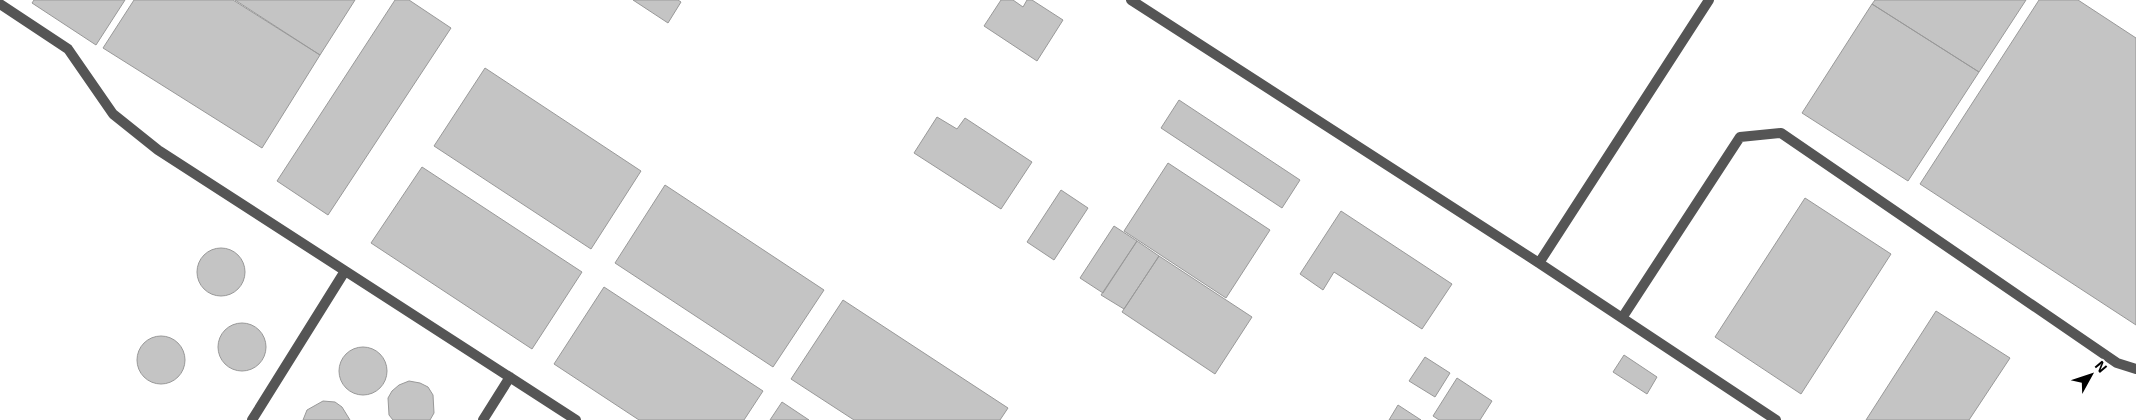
<svg xmlns="http://www.w3.org/2000/svg" width="2136" height="420" viewBox="0 0 2136 420" font-family="'Exo 2',sans-serif">
<style>
.building{fill:#c4c4c4;stroke:#999}
.lines{fill:none;stroke-linecap:round;stroke-linejoin:round}
.service{stroke:#555;stroke-width:10}
</style>
<rect width="100%" height="100%" fill="#fff"/>
<path class="building" d="M34,0H125L96,45L32,3Z
M134,0H233L320,55L262,148L103,48Z
M235,0H355L320,55Z
M395,0H409L451,28L328,215L277,181Z
M633,0H678L681,2L668,23Z
M1001,0H1013L1023,7L1027,0H1032L1063,20L1037,61L984,26Z
M1875,0H2026L1979,72L1872,4Z
M2039,0H2078L2136,38V325L1920,184Z
M1872,4L1979,72L1908,181L1802,113Z
M485,68L641,171L591,249L434,146Z
M1179,100L1300,180L1282,208L1161,128Z
M937,117L957,129L965,118L1032,162L1001,209L914,153Z
M1168,163L1270,230L1226,298L1124,231Z
M422,167L582,272L532,349L371,243Z
M665,185L824,290L773,367L615,263Z
M1061,190L1088,208L1054,260L1027,242Z
M1805,198L1891,254L1801,394L1715,337Z
M1341,211L1452,284L1422,329L1334,272L1323,290L1300,274Z
M1114,226L1137,241L1103,293L1080,278Z
M1137,241L1159,256L1124,309L1101,295Z
M197 272a24 24 0 1 1 48 0a24 24 0 1 1-48 0Z
M1159,256L1252,317L1215,374L1122,312Z
M604,287L763,391L744,420H639L554,364Z
M843,300L1008,408L1000,420H854L791,379Z
M1936,311L2010,358L1969,420H1866Z
M218 347a24 24 0 1 1 48 0a24 24 0 1 1-48 0Z
M137 360a24 24 0 1 1 48 0a24 24 0 1 1-48 0Z
M339 371a24 24 0 1 1 48 0a24 24 0 1 1-48 0Z
M1624,355L1657,377L1647,394L1613,372Z
M1425,357L1450,373L1435,397L1409,381Z
M1457,378L1492,401L1480,420H1439L1433,416Z
M409,381L420,383L428,387L433,395L434,413L430,420H393L389,415L388,398L392,391L399,385Z
M323,401L335,402L342,407L350,420H303L307,410Z
M782,402L809,420H770Z
M1398,405L1421,420H1389Z"/>
<g class="lines">
<path class="service" d="M1131,0L1539,263L1776,420
M0,4L68,49L113,114L158,150L576,420
M1539,263L1709,0
M1622,318L1740,137L1781,133L2117,363L2136,369
M252,420L345,271
M483,420L510,377"/>
</g>
<g transform="translate(2091 375) rotate(50)" stroke="#ffffff" stroke-width="4" paint-order="stroke">
<path d="M0-4L9 19L0 12L-9 19Z" fill="#000000"/>
<text y="-8" font-size="14" font-weight="bold" text-anchor="middle" fill="#000000">N</text>
</g>
</svg>
